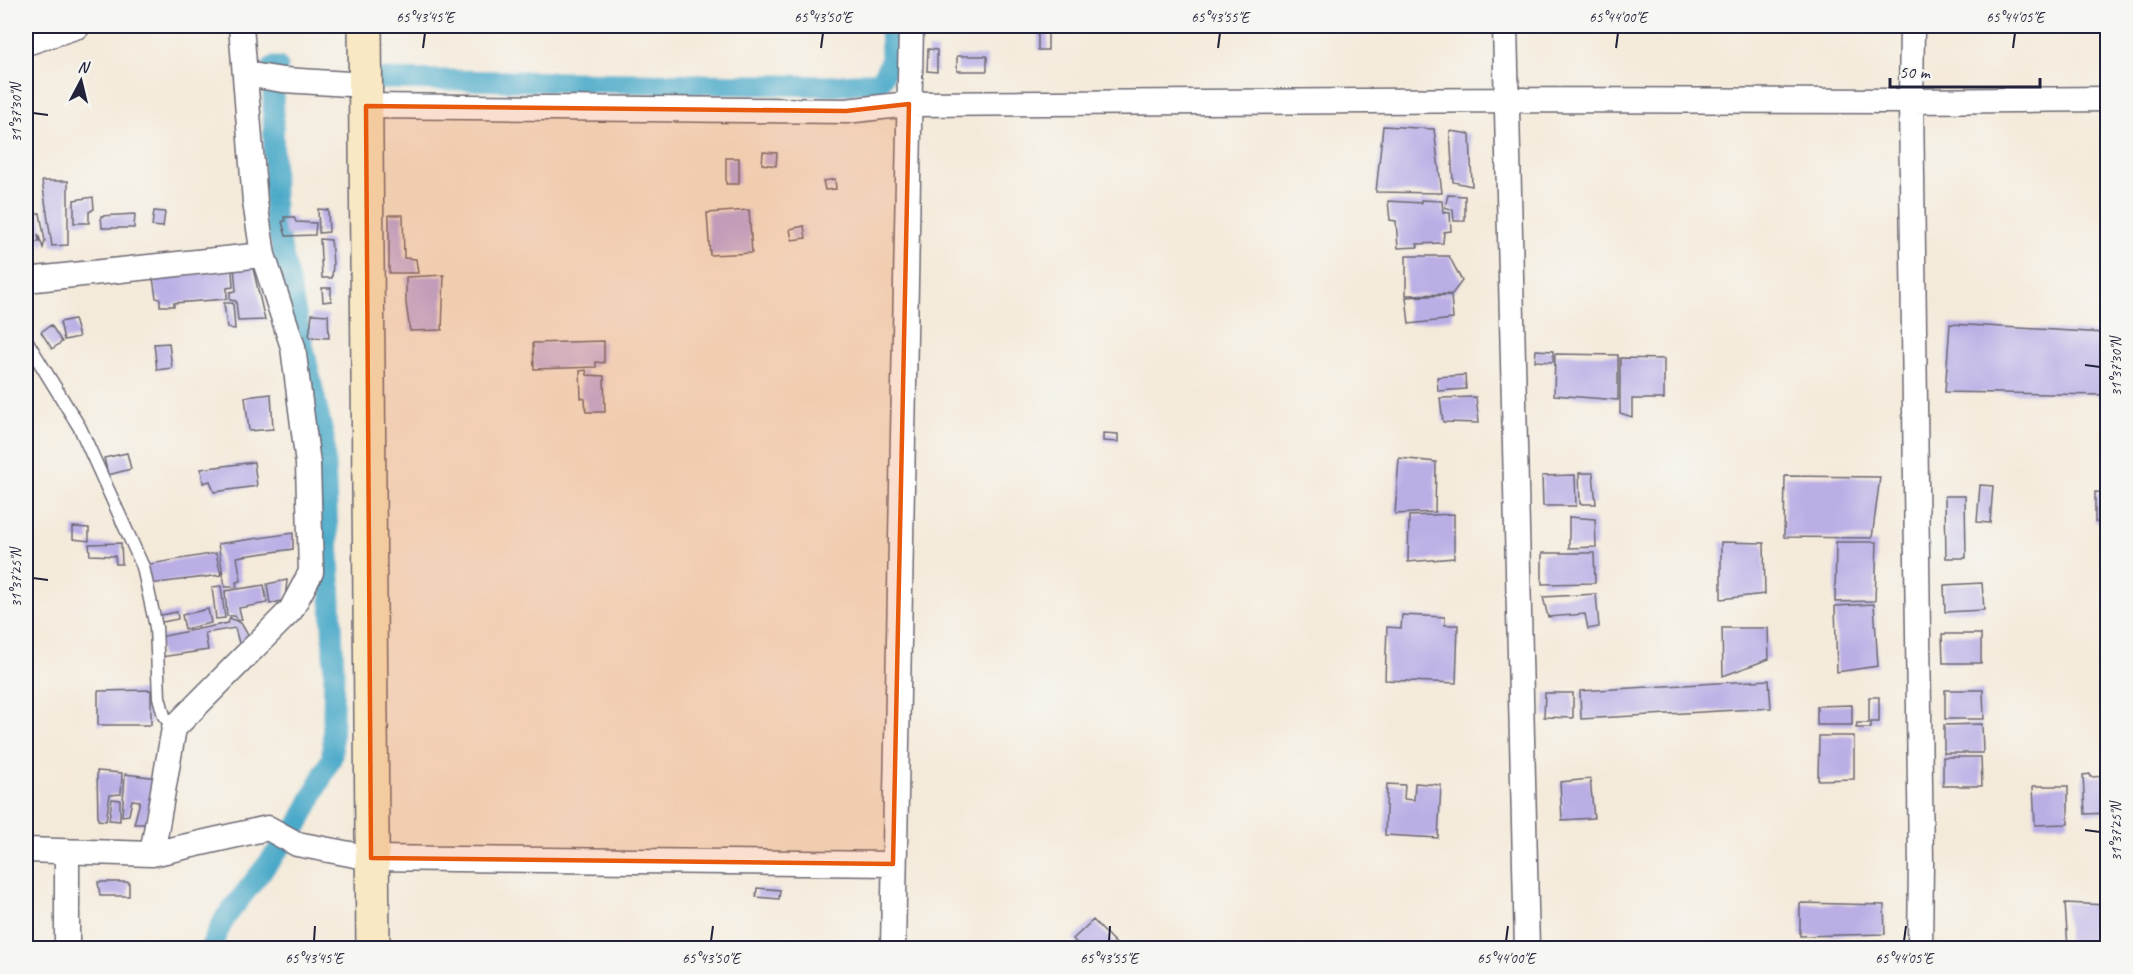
<svg xmlns="http://www.w3.org/2000/svg" width="2133" height="974" viewBox="0 0 2133 974" font-family="Caveat,sans-serif">
<style>
.lines{fill:none;stroke-linecap:round;stroke-linejoin:round}
.canal{stroke:#49a9c8;stroke-width:21}
.building{fill:#baaee5}
.lane-casing{stroke:#6c6873;stroke-width:15}
.street-casing{stroke:#6c6873;stroke-width:27}
.secondary-casing{stroke:#6c6873;stroke-width:36}
.lane{stroke:#fff;stroke-width:12}
.street{stroke:#fff;stroke-width:24}
.secondary{stroke:#f8e8c3;stroke-width:33}
.marked{fill:#e8590c;fill-opacity:0.2;stroke:#e8590c;stroke-width:4.5;stroke-linejoin:round}
.ticks{fill:none;stroke:#22223b;stroke-width:2}
.neatline{fill:none;stroke:#22223b;stroke-width:2}
.ticks-label{font-size:15px;text-anchor:middle;fill:#22223b}
</style>
<rect width="100%" height="100%" fill="#f6f6f2"/>
<filter id="ink" filterUnits="userSpaceOnUse"><feTurbulence type="fractalNoise" baseFrequency=".0167" numOctaves="2"/><feDisplacementMap in="SourceGraphic" scale="12" xChannelSelector="R" yChannelSelector="G"/><feConvolveMatrix kernelMatrix="1 2 1 2 8 2 1 2 1" color-interpolation-filters="sRGB"/></filter>
<filter id="wash" filterUnits="userSpaceOnUse"><feTurbulence type="fractalNoise" baseFrequency=".008" numOctaves="4" result="noise"/><feDisplacementMap in="SourceGraphic" scale="24" xChannelSelector="R" yChannelSelector="G"/><feGaussianBlur stdDeviation="1.35" result="paint"/><feColorMatrix in="noise" values="0 0 0 0 0 0 0 0 0 0 0 0 0 0 0 0 0 1.4 0 .05"/><feComposite in="paint" operator="in"/></filter>
<g filter="url(#wash)">
<rect width="100%" height="100%" fill="#f4eada"/>
<g class="lines">
<path class="canal" d="M379,79L835,86L881,81L891,59L890,26
M210,948L225,918L298,825L332,757L334,672L324,438L274,215L273,67H278"/>
</g>
<g id="blocks">
<path class="building" d="M1038,26H1048V50H1038Z
M928,49L937,50V72L927,71Z
M957,56H987V71H957Z
M1383,126L1434,129L1442,193L1376,192Z
M1450,131L1470,134L1472,186L1453,182Z
M763,152L777,153L776,166L762,164Z
M726,158H739V184H726Z
M835,179L836,189L825,190L823,181Z
M42,181H68V245L52,246Z
M1448,195L1465,196V221H1454L1453,210L1445,207Z
M93,197L94,209L89,212V223H74V200Z
M1421,200L1442,201L1443,212L1450,213L1451,231L1444,232L1443,243L1417,244L1418,247L1398,248L1396,221L1390,220L1388,201L1421,203Z
M318,209L328,210L329,232L319,233Z
M749,210L752,253L710,255L707,213Z
M154,211L165,212L163,227L152,226Z
M40,213L45,241L43,248L38,234L39,242H26V216Z
M135,214L134,228H102L101,216Z
M389,215H403L404,258L416,259L418,273H389Z
M284,217H294L296,222L316,223L315,235L286,236L282,222L285,221Z
M804,226L806,238L792,240L790,229Z
M320,239L331,240L333,264L332,278H322Z
M1406,256H1449L1462,281L1452,294L1406,295Z
M252,264L265,320L238,321L236,301L230,300V292L236,291L234,265Z
M232,270L233,287L227,288V299L174,303V306H160V299L156,298L153,278Z
M444,275L442,330L410,331L406,303V277Z
M322,288H331V301L323,302Z
M1451,295L1453,319L1409,324L1406,297Z
M224,303H233L235,329L227,328Z
M312,314L328,315L329,338L309,337Z
M74,319L79,337L64,340L60,322Z
M1950,324L2105,333L2103,395L1945,392Z
M51,325L62,342L52,349L41,332Z
M604,341V363L596,362V367L534,369L533,343Z
M169,343L172,368L157,370L154,344Z
M1536,350L1553,351V362L1535,361Z
M1555,354L1618,355V400L1554,395Z
M1620,358L1664,359V399H1632V417L1620,413Z
M586,370L587,375L604,376L605,412H586L585,399L581,398L580,371Z
M1465,375L1466,389L1438,391L1437,377Z
M271,394L273,429L249,431L245,397Z
M1476,397L1479,423L1443,422L1440,398Z
M1103,433L1118,434V442L1103,441Z
M127,453L131,469L108,475L104,458Z
M1399,458L1436,462L1435,512L1395,514Z
M254,462L257,486L214,492L210,481L203,483L201,469Z
M1579,473H1593L1596,504H1580Z
M1575,475L1576,506H1543L1542,476Z
M1785,476L1880,477L1872,538L1784,537Z
M1980,485L1993,486L1990,523L1977,522Z
M2095,492L2108,493V523L2095,522Z
M1945,496H1965L1966,558H1946Z
M1454,514V558L1408,562L1409,516Z
M1569,517L1595,519L1596,547L1569,548Z
M73,527L89,528V541L73,539Z
M293,533V549L237,557L241,581L236,582L237,587H225L218,544Z
M1721,542L1764,543L1765,594L1721,599Z
M1836,542H1877L1875,601L1835,602Z
M121,543L122,564H116L115,556L90,555L89,544Z
M216,553L221,575L149,584L144,565Z
M1542,553H1594L1595,583L1542,584Z
M287,580L285,600L270,604L267,584Z
M1982,583L1984,610L1945,612L1944,585Z
M264,585L267,603L239,608L242,620L238,621L235,616H227L225,591Z
M221,586L225,618L216,619L212,587Z
M1596,594L1599,627L1588,629L1585,614L1548,617L1543,597Z
M1874,604L1878,666L1837,672L1835,606Z
M208,609L211,623L185,629L182,615Z
M177,612L178,619L157,623L156,616Z
M1402,615L1445,617V625H1458L1456,683L1385,680L1387,627L1401,628Z
M230,618L241,623L251,640L240,647L235,628L205,633L208,650L161,657L159,637L228,623Z
M1722,628H1768L1769,659L1723,676Z
M1942,634H1981V663H1943Z
M1769,680L1771,708L1581,719L1580,691Z
M151,690V725H98V691Z
M1945,690H1983L1984,719H1945Z
M1545,693H1573V718L1544,717Z
M1869,697H1879V722H1871V728H1856L1857,723H1869Z
M1852,705V725H1817V706Z
M1982,724L1983,753H1944V725Z
M1819,736H1854V779L1818,780Z
M1943,757H1981L1982,786H1943Z
M97,771L122,773L121,794L110,795L106,821L98,820Z
M125,774L158,778L146,824H134L140,801L132,800L129,815L122,816Z
M2090,774V777L2108,776V813L2085,814L2083,775Z
M1590,779L1594,818L1562,820L1560,782Z
M1415,783L1441,785L1438,838L1385,835L1387,784L1405,785L1404,799L1414,800Z
M2033,786H2068V824L2035,825Z
M112,799L120,800V821L109,820Z
M98,882H129V896H100Z
M757,888L780,890L779,899L756,897Z
M1800,903L1884,905L1885,934L1800,936Z
M2065,903L2107,905L2108,948H2068Z
M1093,920L1118,946L1116,948H1081L1073,939Z
M155,942L172,943L171,948H155Z"/>
</g>
</g>
<g filter="url(#ink)">
<use href="#blocks" fill-opacity="0" stroke="#6c6873" stroke-width="1.5"/>
<g class="lines">
<defs>
<path id="lane" d="M26,340L80,428L143,567L156,627L159,697L164,716L174,728"/>
<path id="street" d="M1505,26L1527,948
M1912,26L1911,101L1921,863L1920,948
M26,43L78,26
M245,74L283,80L366,85
M366,106L846,111L909,104L1508,100L1911,101L2108,99
M26,280L263,255
M26,850L152,854L268,828L297,844L371,858L893,864
M152,854L174,728L291,610L311,572L308,464L293,347L263,255L255,202L241,26
M67,948V851
M893,948L911,26"/>
<path id="secondary" d="M365,26L373,948"/>
</defs>
<use href="#lane" class="lane-casing"/>
<use href="#street" class="street-casing"/>
<use href="#secondary" class="secondary-casing"/>
<use href="#lane" class="lane"/>
<use href="#street" class="street"/>
<use href="#secondary" class="secondary"/>
</g>
</g>
<path class="marked" d="M909,104L893,864L371,858L366,106L846,111Z"/>
<path class="ticks" d="M423,48L425,33M821,48L823,33M1218,48L1220,33M1616,48L1618,33M2013,48L2015,33M33,113L48,115M2085,365L2100,367M33,578L48,580M2085,830L2100,832M314,941L315,926M711,941L713,926M1109,941L1110,926M1506,941L1508,926M1904,941L1906,926"/>
<rect width="2133" height="974" fill="none" stroke="#f6f6f2" stroke-width="66"/>
<g transform="translate(81 81) rotate(7)" stroke="#f6f6f2" stroke-width="4.5" paint-order="stroke">
<path d="M0-4.5L10 22L0 15L-10 22Z" fill="#22223b"/>
<text y="-9" font-size="16" font-weight="bold" text-anchor="middle" fill="#22223b">N</text>
</g>
<path d="M1890 78v9h150v-9" fill="none" stroke="#22223b" stroke-width="3"/>
<text x="1899" y="78" font-size="18" fill="#22223b" stroke="#f6f6f2" stroke-width="4.5" paint-order="stroke">50 m</text>
<rect x="33" y="33" width="2067" height="908" class="neatline"/>
<g class="ticks-label">
<text x="425" y="22">65°43'45"E</text>
<text x="823" y="22">65°43'50"E</text>
<text x="1220" y="22">65°43'55"E</text>
<text x="1618" y="22">65°44'00"E</text>
<text x="2015" y="22">65°44'05"E</text>
<text transform="translate(16 113) rotate(-90)" y="5">31°37'30"N</text>
<text transform="translate(2116 367) rotate(-90)" y="5">31°37'30"N</text>
<text transform="translate(16 578) rotate(-90)" y="5">31°37'25"N</text>
<text transform="translate(2116 832) rotate(-90)" y="5">31°37'25"N</text>
<text x="314" y="963">65°43'45"E</text>
<text x="711" y="963">65°43'50"E</text>
<text x="1109" y="963">65°43'55"E</text>
<text x="1506" y="963">65°44'00"E</text>
<text x="1904" y="963">65°44'05"E</text>
</g>
</svg>
